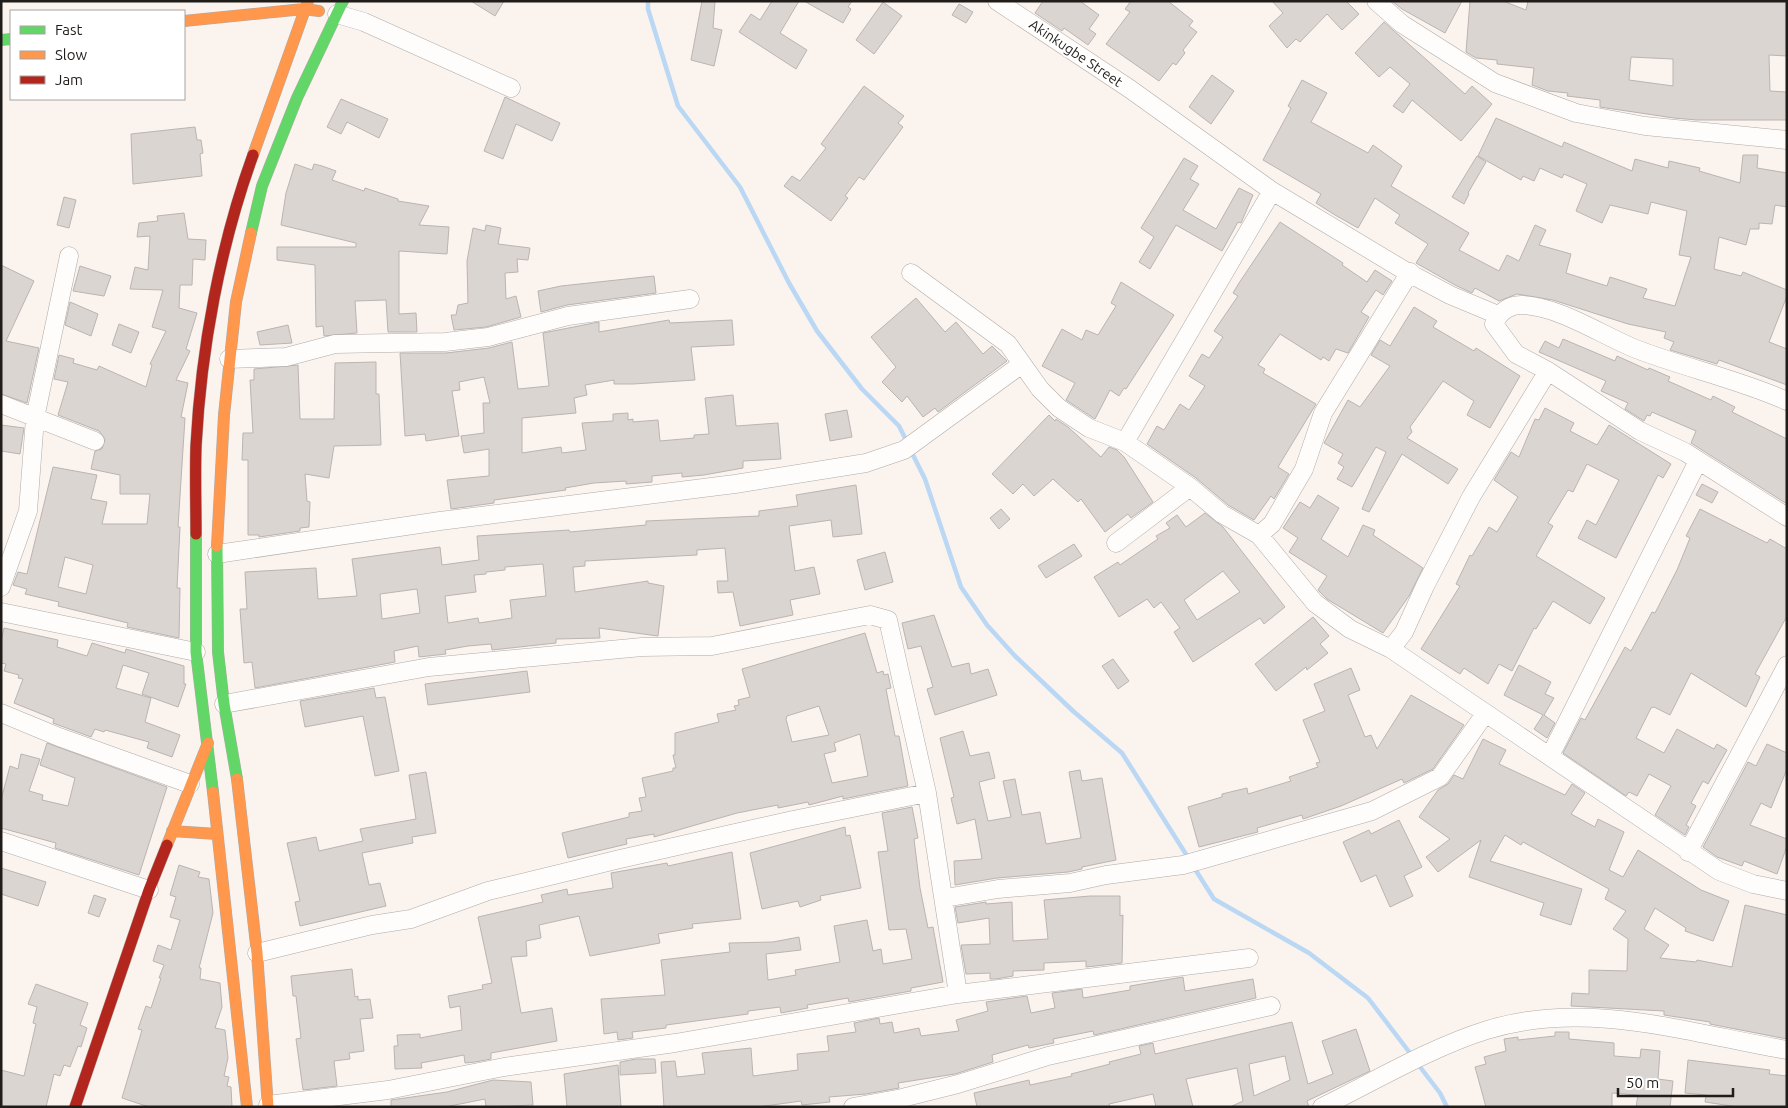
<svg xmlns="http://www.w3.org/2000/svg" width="1788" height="1108" viewBox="0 0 1788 1108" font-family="Ubuntu,sans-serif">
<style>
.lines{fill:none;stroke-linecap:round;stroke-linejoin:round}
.stream{stroke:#bad7f4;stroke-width:4.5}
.building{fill:#dbd5d2;stroke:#bab4b2;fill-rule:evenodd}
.street-casing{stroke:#b0aba8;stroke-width:19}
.fast-casing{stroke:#b0aba8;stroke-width:12}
.slow-casing{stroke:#b0aba8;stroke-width:12}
.jam-casing{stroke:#b0aba8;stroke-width:12}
.street{stroke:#fefdfc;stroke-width:18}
.fast{stroke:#63d668;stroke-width:11}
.slow{stroke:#ff974d;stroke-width:11}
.jam{stroke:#b3261e;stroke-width:11}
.labels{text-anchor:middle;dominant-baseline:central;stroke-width:4;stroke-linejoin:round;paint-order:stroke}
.street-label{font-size:14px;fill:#201c19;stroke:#fff}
</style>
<rect width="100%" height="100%" fill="#faf3ee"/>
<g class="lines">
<path class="stream" d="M648,1V9L678,106L740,187L789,283L817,331L862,389L899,426L907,442
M910,449L925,479L961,587L987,625L1015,656L1073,711L1122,753L1189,859
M1193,866L1214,899L1309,953L1368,998L1413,1057
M1417,1063L1440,1093L1447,1107"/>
</g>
<path class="building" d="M471,1H504L495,16Z
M702,1H715L713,28L722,30L714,66L691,60Z
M772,1H799L780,33L807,50L796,69L739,32L751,14L760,20Z
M804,1H852L848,7L851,9L843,23Z
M1043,1H1080L1099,15L1089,29L1096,34L1088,45L1064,28L1062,31L1035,13Z
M1131,1H1168L1193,21L1189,26L1197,32L1183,50L1185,53L1176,65L1173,63L1159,81L1106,44L1130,12L1125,9Z
M1272,1H1346L1359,14L1342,30L1327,14L1300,42L1296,39L1287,48L1269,26L1283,13Z
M1392,1H1462L1445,33L1402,9Z
M1470,1H1503L1526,10L1528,1H1787V56L1769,55L1770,91L1787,92V120H1697L1674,118L1600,107V100L1567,96L1568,93L1548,91L1532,85L1534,68L1497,64V60L1476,58L1466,52ZM1631,57L1673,59V86L1629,80Z
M883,2L902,16L874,54L856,40Z
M959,4L973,12L966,23L952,15Z
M1384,22L1465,94L1472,86L1492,104L1461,141L1412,100L1403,113L1393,106L1410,84L1390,67L1379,77L1355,53Z
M1212,75L1234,91L1211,124L1189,107Z
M1302,80L1327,93L1311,122L1368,153L1373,145L1402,166L1391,186L1469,233L1459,250L1499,271L1507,255L1519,261L1535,225L1546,230L1539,245L1571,254L1566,273L1607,286L1610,277L1647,289L1643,298L1675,306L1691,257L1679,255L1687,211L1651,202L1648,214L1610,205L1602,223L1576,211L1587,184L1564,174L1562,178L1540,168L1534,181L1523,176L1521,180L1478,156L1496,118L1562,147L1564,142L1632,171L1635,159L1668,168L1669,161L1700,168L1699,171L1740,183L1743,155H1758L1757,168L1787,173V207L1775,205L1772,224L1759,223V229H1750L1746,245L1719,237L1714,269L1741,276L1743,272L1787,290V296L1769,342L1787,349V385L1719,360L1717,364L1670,350L1674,342L1664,338L1666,332L1628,324L1553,300L1517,294L1499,301L1475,288L1472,293L1455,285L1416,263L1428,244L1395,223L1400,215L1375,198L1358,228L1335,215L1316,203L1321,194L1263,160L1291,108L1288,106Z
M864,86L904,116L898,123L903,127L864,180L859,177L845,196L848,198L831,221L784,186L792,176L800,181L826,148L821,144Z
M505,97L560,123L552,141L516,124L503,159L484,151Z
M341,99L388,119L379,138L347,122L341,134L327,127Z
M195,127L197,140H201L203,153L200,154L202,176L133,184L131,134Z
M1477,156L1486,162L1468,193L1469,194L1464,204L1452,197Z
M1184,158L1198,166L1190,179L1199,184L1183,210L1216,229L1239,188L1253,195L1241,223L1238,222L1222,251L1176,225L1150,269L1139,262L1154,237L1141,228Z
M295,164L312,170L314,164L322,166L336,171L332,180L364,191L365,188L398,199V201L429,206L419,225L449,227L447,254L399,251V314L416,313L417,332H388L386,300L355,301L357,333L324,336L323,326L316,327L315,265L277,260V247H356V243L281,225L286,193Z
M64,197L76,200L69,228L57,225Z
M184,213L188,239L206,240L205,260L193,259L192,285H180L179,308L197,313L186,349L190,351L176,380L188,383L181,417L185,418L178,527H180L177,588H180L179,638L127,627L128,623L58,606L59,602L25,594L27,589L13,585L18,572L27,574L53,467L97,475L91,499L107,502L102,524H147L150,494H120V475L91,469L95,451L102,449L105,439L99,431L58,415L68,382L54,379L59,355L74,359L73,363L97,370L99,366L146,387L152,365L150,364L166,331L152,327L163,290L130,289L135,267L148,270L150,236L137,237L139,223L158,221L157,216ZM65,557L93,565L86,594L58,587Z
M1280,222L1343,263L1342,265L1367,282L1375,270L1392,281L1383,295L1376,290L1361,312L1369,317L1348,353L1336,349L1329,361L1323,357L1321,360L1280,334L1258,365L1265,369L1263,373L1316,404L1278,467L1289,474L1274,499L1271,496L1254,520L1228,505L1196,478L1147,444L1157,426L1164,430L1180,404L1189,410L1205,386L1189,376L1202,354L1209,358L1223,337L1214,331L1238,296L1233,293L1239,283Z
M486,225L501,228L498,244L530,248L528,260L517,259L518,272L505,273L506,299L516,296L521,317L486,327L454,330L451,315H456L458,305L468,303L467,261L473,228L485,231Z
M1,265L34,281L6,341L39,348L27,403L1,394Z
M80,266L111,276L104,296L73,291Z
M654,276L656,293L567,305L541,312L538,291L561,286Z
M1121,282L1174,315L1126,389L1124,388L1119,396L1110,390L1095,419L1066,400L1075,383L1042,366L1062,329L1082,340L1086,330L1098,335L1116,306L1111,303Z
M916,298L945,332L956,322L983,354L992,346L1007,361L938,412L935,408L923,417L907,396L902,402L882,382L896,367L871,337Z
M70,302L98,314L91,336L65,325Z
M1414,307L1437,321L1433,327L1474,351L1476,348L1520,376L1490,428L1467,415L1474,401L1443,381L1410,427L1412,432L1407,438L1458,469L1448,484L1402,454L1369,512L1362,509L1386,452L1376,447L1352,487L1337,479L1344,467L1338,463L1343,454L1324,443L1348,400L1360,407L1390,366L1371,355L1380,340L1390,346Z
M669,320L670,323L732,320L734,345L691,347L695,380L633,384H614V380L585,385L587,395L574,398L576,413L522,418V453L561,447L562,453L586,450L582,423L613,421V414L628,413V420L633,419V422L658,420L660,441L694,438V435L709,434L705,398L733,395L736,426L778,423L781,459L743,461V468L704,475L682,477V473L652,476V482L626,484V481L594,483L565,488L566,490L494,500V503L451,509L447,480L489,476V449L464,453L461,436L484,433L483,403H490L484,377L459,382L460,390L452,391L459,436L426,441L425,434L405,436L400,353H446L489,348L512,342L518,389L549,386L543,333L599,322V332Z
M119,324L139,332L131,353L112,345Z
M288,325L292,343L260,345L257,332Z
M1563,339L1615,361L1617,356L1648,370L1649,368L1670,377L1668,381L1711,400L1713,396L1735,407L1732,412L1787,439V504L1691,443L1696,431L1652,412L1650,416L1647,415L1644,421L1625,409L1628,403L1601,391L1606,381L1539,352L1545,341L1559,348Z
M376,362V394H379L381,445L334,446L329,478L305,474L307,501L310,502L309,527L300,528V531L259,537V535H248V460H242L243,433H253L250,380H254V369L298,365L300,419H334L335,363Z
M1545,408L1574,423L1570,431L1597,445L1609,425L1671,464L1663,478L1658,475L1616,558L1578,538L1587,520L1596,525L1619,480L1587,464L1573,492L1568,490L1548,523L1553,526L1536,556L1605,598L1590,624L1553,601L1536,629L1534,628L1512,671L1499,664L1488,684L1464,668L1460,674L1421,649L1460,586L1456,584L1470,555L1472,556L1489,527L1497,532L1518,497L1494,480L1511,452L1519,457L1535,419L1539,420Z
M847,410L852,437L830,441L825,414Z
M1049,415L1055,421L1056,419L1068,427L1101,457L1109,447L1117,450L1124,457L1153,502L1131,518L1128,514L1105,532L1081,499L1078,502L1053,479L1034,496L1023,484L1013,494L992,474Z
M1,425L24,428L20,454L1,451Z
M1702,484L1718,492L1712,503L1696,495Z
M856,485L862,534L833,537L831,520L789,526L795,571L814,567L820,594L790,600L793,615L740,626L733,592L718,593L717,581H728L725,548L697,550V555L585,561V566L573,567L575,592L648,581V583L664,586L658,636L599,628L600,638L556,639V643L492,650L491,644L468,646L445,650L446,654L419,657L418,646L394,651L395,662L255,688L252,662L244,663L240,609H247L245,572L316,568L318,599L357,596L352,559L440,547L442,565L479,560L477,536L569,530L570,532L646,525V521L759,516V511L798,506L796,495ZM543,564L546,596L510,600L512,618L479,623L478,618L448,623L445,596L476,592L474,575L486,574V572L505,570V567ZM417,589L420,613L382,619L380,594Z
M1318,495L1339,508L1321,539L1348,557L1363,525L1375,530L1373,535L1423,568L1409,596L1383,633L1327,599L1318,590L1327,576L1289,552L1298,538L1283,528L1300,502L1310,508Z
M1001,509L1010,519L999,529L990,518Z
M1700,509L1767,543L1770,539L1787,549V616L1755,674L1760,677L1746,707L1691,673L1670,715L1654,707L1651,708L1636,738L1664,753L1677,729L1714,749L1717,744L1727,750L1708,784L1703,781L1691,803L1696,806L1686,825L1689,827L1685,835L1655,815L1671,786L1649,774L1637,796L1629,792L1626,796L1563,753L1581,718L1585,720L1625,647L1631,651L1652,612L1655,613L1677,570L1690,538L1686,536Z
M1205,513L1223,527L1285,607L1264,624L1260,618L1193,662L1174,632L1180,628L1161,602L1154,608L1147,599L1119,617L1094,577L1118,562L1120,565L1158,539L1156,536L1170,528L1166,523L1177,515L1186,527ZM1223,571L1240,592L1197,620L1184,600Z
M1074,544L1082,556L1046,578L1038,566Z
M885,552L893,582L865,590L857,560Z
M934,615L952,667L969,663L971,674L988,669L997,695L935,715L927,689L933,687L921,646L908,649L902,623Z
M1313,617L1329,636L1320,644L1328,653L1307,670L1306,667L1276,691L1255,664Z
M4,628L58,640L57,647L87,656L92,643L125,653L126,649L184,666V684H186L178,707L142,694L149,673L123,665L116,688L151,698L145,722L180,735L172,757L147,748L149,742L105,730L104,732L95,729L91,737L53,723L54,719L14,703L23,679L18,678L19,675L4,671L6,664L1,663V641Z
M865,633L877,673L883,671L884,675L888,674L891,688L886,689L895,736H899L908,786L843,799V796L809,805L808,802L778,808V805L737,813L654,837V834L626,839L627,844L568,858L562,833L629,817V813L642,811L639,798L646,797L642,778L673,771V768H676L673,755H675V733L719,722L717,714L736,710L734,706L739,705L738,700L750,697L742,669ZM819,706L829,735L792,742L786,719L787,716ZM860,734L868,776L832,783L824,754L836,751L834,743Z
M1113,659L1129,681L1118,689L1102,666Z
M1519,665L1551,682L1545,694L1554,698L1544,715L1555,723L1547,738L1534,729L1543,715L1504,695Z
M1351,668L1360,690L1348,695L1365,737L1371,735L1377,749L1411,695L1464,725L1433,769L1404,783L1402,779L1341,806L1303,819L1302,815L1257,828L1258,832L1199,847L1188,807L1222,797V794L1247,788L1248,794L1291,781L1289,777L1318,767L1316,763L1320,762L1303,720L1325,711L1314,684Z
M527,671L530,692L428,705L425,684Z
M374,688L376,698L385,697L399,771L375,776L363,716L305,727L300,701Z
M963,731L970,756L989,752L995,778L979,782L988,821L1011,817L1003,781L1015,779L1022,815L1040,812L1046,844L1081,838L1069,772L1080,770L1082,781L1102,778L1116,860L1082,867V869L1068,872L997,878L955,885L954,861L982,859L975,819L957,824L951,798L954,797L940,738Z
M1483,739L1506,750L1499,764L1565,795L1572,784L1585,793L1571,814L1595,827L1598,819L1624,832L1609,870L1623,877L1638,850L1701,890L1729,901L1713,941L1685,931L1686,928L1655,908L1644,929L1669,945L1660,958L1696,962L1697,960L1732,967L1745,905L1787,915V1039L1710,1024V1022L1664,1015V1011L1571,1006L1572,993L1589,994V970L1627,971L1628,939L1613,929L1626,911L1605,899L1609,889L1523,842L1521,845L1505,835L1490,861L1582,889L1571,925L1540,915L1544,903L1469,877L1481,840L1438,872L1426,857L1450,839L1419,817L1438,790L1448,784L1454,775L1463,779Z
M47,743L167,787L139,875L55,848L56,843L1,828V800L10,766L18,769L21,754L40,759L29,791L43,795L42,800L68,806L75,778L40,765Z
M1767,744L1787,753V769L1771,808L1761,803L1750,825L1787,839V846L1777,874L1744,861L1742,866L1717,857L1703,847L1748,762L1756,766Z
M426,772L436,833L412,837L413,843L362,853L369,885L380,883L386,906L300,926L295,902L300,901L287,843L316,837L319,851L363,841L360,829L416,819L409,775Z
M912,807L918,838L914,839L920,888L928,928L933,927L943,982L911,988V991L849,1002L848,998L807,1005L808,1008L781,1013L780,1007L748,1011V1014L666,1025V1028L632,1032L633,1038L618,1040L617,1032L604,1034L601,999L665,995L661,960L730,952L729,943L773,942L799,937L801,950L766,954L768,980L796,975L795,970L840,962L834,926L867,920L873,951L881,949L883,964L912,959L906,929L889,930L878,852L888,851L882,813Z
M1399,820L1422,867L1404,876L1413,896L1390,907L1376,875L1361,882L1343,842L1369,830L1371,834Z
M845,827L846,836L850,835L861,888L820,896L821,900L800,907L798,901L762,909L750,853Z
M732,852L741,919L692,924L693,928L658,934L660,943L590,956L579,916L539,925L541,938L526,941L527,956L511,957L521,1013L552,1008L557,1041L491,1053V1059L475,1062L465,1063L464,1055L421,1063L422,1068L395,1069L394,1046H398L397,1035L420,1034V1038L462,1030L460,1006L450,1008L448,996L483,989L482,985L492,983L478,917L543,902L541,895L567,889L568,895L613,888L611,873L667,863L668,866Z
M179,865L200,872L198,877L209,879L213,913L199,968H201L200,979L220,983L222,1007L215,1028L225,1030L228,1058L224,1076L229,1077L227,1086L231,1087L232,1107H149L122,1098L142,1030L138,1029L146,1006L151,1008L161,978H159L164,965L153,961L158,945L171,950L180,920L170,917L176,897L170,895Z
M1,868L46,882L38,906L1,894Z
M94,895L106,899L99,917L88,913Z
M1090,896H1120V916L1123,915L1122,963L1086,967V961L1044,963V970L1013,971V976L996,979H990V973L966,974L961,945L990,944L989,918L958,923L955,907L986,902V904L1012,902L1013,941L1048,939L1044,900Z
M352,969L355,997L358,996V1000L370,999L373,1018L360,1019L364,1051L349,1053L350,1059L334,1061L337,1086L303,1090L296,1039L301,1038L296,996H293L291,976Z
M1183,977L1185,991L1253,979L1256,998L1094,1035L1093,1031L1053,1039L1054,1043L1029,1048L1028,1045L992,1055L993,1062L955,1074L898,1083L899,1088L866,1094L829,1097L830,1102L802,1105L801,1101L758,1107H664L661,1062L675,1061L677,1077L705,1074L702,1053L751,1048L753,1076L798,1070L797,1054L829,1051L827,1036L856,1032L854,1023L879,1018L880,1024L892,1022L894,1033L919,1028L921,1036L959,1031L956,1020L988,1011L986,1002L1027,996L1031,1013L1055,1008L1052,993L1082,989L1083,998L1130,990V986Z
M36,984L88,1003L80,1025L87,1028L81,1047L78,1046L70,1067L64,1065L60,1076L54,1074L46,1107H1V1070L24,1076L36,1024L33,1023L37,1007L28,1004Z
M1292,1022L1308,1084L1333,1074L1322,1041L1356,1029L1370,1071L1307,1101L1309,1107H1230L1243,1101L1237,1068L1186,1079L1193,1107H1156L1153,1094L1109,1104L1110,1107H977L974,1093L1029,1080L1030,1085L1072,1076L1071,1074L1110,1064L1109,1062L1141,1054L1139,1046L1153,1043L1155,1054ZM1285,1056L1290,1080L1254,1096L1249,1064Z
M1555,1032H1569V1039L1614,1043V1056L1640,1058L1641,1049L1660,1051L1658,1079L1673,1081L1670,1107H1636L1638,1095L1612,1093V1107H1486L1475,1067L1486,1064L1484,1057L1506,1051L1504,1039L1518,1037V1040L1555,1036Z
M636,1059H655L656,1073L620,1075V1062Z
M1688,1060L1770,1070L1769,1074L1787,1076V1107H1738L1705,1102L1706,1095L1685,1093Z
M618,1065L621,1107H567L564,1074Z
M493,1080L531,1082L533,1105L486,1107L485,1099L445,1107H391V1100L447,1092Z"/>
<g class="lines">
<defs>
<path id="street" d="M997,1L1130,89L1272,191L1407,272L1450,295L1498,315
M1376,1L1402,24L1495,83L1576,113L1645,126L1787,140
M337,14L364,22L511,88
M911,273L1008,344L1040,389L1059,408L1089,428L1125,442L1190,487L1222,514L1259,535L1315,603L1350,629L1391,649L1719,871L1753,884L1787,891
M229,359L286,357L335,344L445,342L488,337L568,316L690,299
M1787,401C1738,379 1685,368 1636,349C1599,334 1563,308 1523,305C1510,304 1499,312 1494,324L1516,354L1548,371L1640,431L1685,452L1787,517
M1,404L95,441
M1125,442L1272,191
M1259,535L1272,524L1304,469L1323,413L1410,272
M1116,543L1190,487
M217,554L440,521L735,484L866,463L904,450L1022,364
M1,587L28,511L35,418L69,256
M1,612L196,652
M1391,649L1404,632L1425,586L1471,497L1548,371
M224,704L429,667L642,647L712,646L870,615L888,620L927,793L958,994L675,1043L504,1067L388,1090L268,1105
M1,713L59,737L190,784
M1550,756L1698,461
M1,841L149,890
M1688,852L1787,665
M945,898L998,889L1070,883L1106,875L1183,865L1372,811L1440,777L1485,714
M257,953L372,925L411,919L488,891L620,859L793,820L927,793
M958,994L1249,958
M853,1107L902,1098L958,1084L1048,1056L1271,1006
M1322,1107C1375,1081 1432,1047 1487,1030C1587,999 1688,1033 1787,1050"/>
<path id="fast" d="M1,40L11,39
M251,233L262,186L297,98L343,1
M196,534V652L213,792
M217,546L218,652L224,704L237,779"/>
<path id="slow" d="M184,21L304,9L319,11
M253,155L308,1
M217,546L224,415L236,302L251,233
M237,779L257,953L268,1107
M213,792L247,1107
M172,831L217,834
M167,845L208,743"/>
<path id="jam" d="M196,534C196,505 195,475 196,446C201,349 220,246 253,155
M75,1107L149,890L167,845"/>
</defs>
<use href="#street" class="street-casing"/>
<use href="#fast" class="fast-casing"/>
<use href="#slow" class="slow-casing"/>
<use href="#jam" class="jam-casing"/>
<use href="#street" class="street"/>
<use href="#fast" class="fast"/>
<use href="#slow" class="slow"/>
<use href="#jam" class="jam"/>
</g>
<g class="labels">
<g class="street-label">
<text transform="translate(1076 53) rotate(34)">Akinkugbe Street</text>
</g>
</g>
<rect width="1788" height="1108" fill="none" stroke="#201c19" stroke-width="5"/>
<rect x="10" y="10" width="175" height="90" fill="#ffffff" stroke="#a6a4a3"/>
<rect x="20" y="26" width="25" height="8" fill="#63d668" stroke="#a6a4a3"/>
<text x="55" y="35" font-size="15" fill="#201c19">Fast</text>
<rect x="20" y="51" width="25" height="8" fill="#ff974d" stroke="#a6a4a3"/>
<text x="55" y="60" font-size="15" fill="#201c19">Slow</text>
<rect x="20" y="76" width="25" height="8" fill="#b3261e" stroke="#a6a4a3"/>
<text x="55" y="85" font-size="15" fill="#201c19">Jam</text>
<path d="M1618 1088v8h115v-8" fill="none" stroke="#201c19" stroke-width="2.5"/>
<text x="1626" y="1088" font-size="15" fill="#201c19" stroke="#ffffff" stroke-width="4" paint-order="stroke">50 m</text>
</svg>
